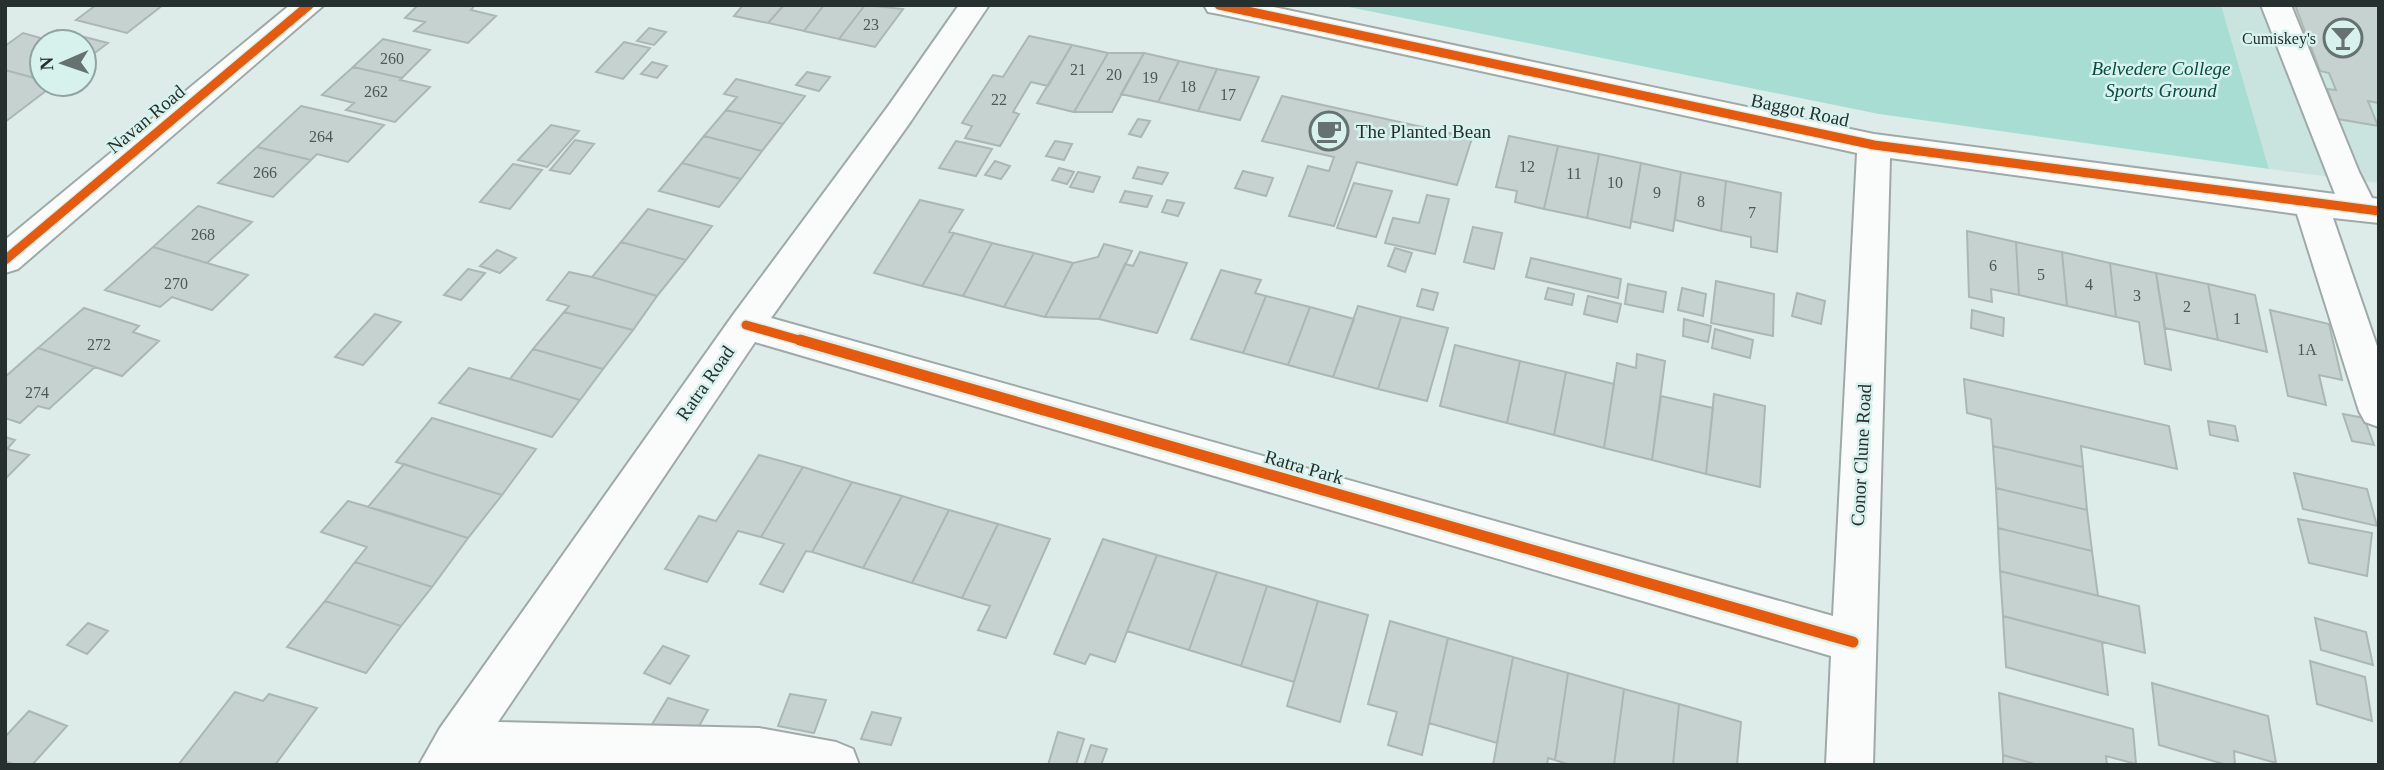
<svg xmlns="http://www.w3.org/2000/svg" width="2384" height="770" viewBox="0 0 2384 770" font-family="'Times New Roman',serif">
<style>
.built{fill:#c9e4de}
.green{fill:#a8ddd4}
.building{fill:#c6d2cf;stroke:#acb7b4;stroke-width:2}
.lines{fill:none;stroke-linecap:round;stroke-linejoin:round}
.minor-casing{stroke:#9faaa8;stroke-width:4}
.major-casing{stroke:#9faaa8;stroke-width:4}
.minor{fill:#fafcfc;fill-rule:evenodd}
.major{fill:#fafcfc;fill-rule:evenodd}
.cycleway-far1-casing{stroke:#d7f2ec;stroke-width:12}
.cycleway-casing{stroke:#d7f2ec;stroke-width:16}
.cycleway-far1{stroke:#e8590c;stroke-width:9}
.cycleway{stroke:#e8590c;stroke-width:11}
.labels{text-anchor:middle;dominant-baseline:central;stroke-width:5;stroke-linejoin:round;paint-order:stroke}
.number-label{font-size:16px;fill:#4e5856}
.far-poi-label{font-size:16px;fill:#26302e;stroke:#d7f2ec;text-anchor:end}
.park-label{font-size:19px;font-style:italic;fill:#074b43;stroke:#d7f2ec}
.street-label{font-size:19px;fill:#26302e;stroke:#d7f2ec}
.poi-label{font-size:19px;fill:#26302e;stroke:#d7f2ec;text-anchor:start}
</style>
<rect width="100%" height="100%" fill="#ddece8"/>
<path class="built" d="M2221,5H2379V183L2269,169Z"/>
<path class="green" d="M1339,5H2221L2269,169L1879,114Z"/>
<path class="building" d="M96,5H163L127,33L76,20Z
M418,5H475L471,10L496,16L468,43L414,31L425,22L405,18Z
M743,5H784L768,23L734,16Z
M784,5H824L804,31L768,23Z
M824,5H865L839,39L804,31Z
M865,5L903,9L875,47L839,39Z
M2295,5H2379V103L2368,101L2378,126L2338,119L2327,89L2336,90L2329,73L2320,71Z
M649,28L666,32L654,45L637,41Z
M57,30L108,43L84,61V42H42V80L5,70V46L23,33L44,39Z
M1029,36L1072,45L1048,86L1031,82L1013,112L1019,114L1000,146L965,138L972,126L962,123L993,75L1003,77Z
M383,39L430,50L402,78L353,67Z
M624,42L650,48L623,79L596,72Z
M1072,45L1108,53L1074,112L1037,103Z
M1108,53H1144L1112,112H1074Z
M1144,53L1179,61L1158,102L1121,94Z
M1179,61L1217,69L1198,111L1158,102Z
M652,62L667,66L657,78L641,74Z
M353,67L402,78L400,80L430,87L395,122L346,110L354,103L322,95Z
M1217,69L1259,77L1240,120L1198,111Z
M5,70L42,80V84H55L5,122Z
M807,72L830,77L819,91L796,85Z
M736,79L805,96L783,124L726,110L737,97L724,94Z
M1282,96L1472,138L1457,185L1357,162L1334,226L1289,216L1308,166L1329,171L1334,157L1262,141Z
M301,106L384,125L348,162L317,154L311,160L257,147Z
M726,110L783,124L762,151L704,136Z
M1138,119L1150,121L1141,137L1129,134Z
M551,125L579,131L547,167L518,160Z
M704,136L762,151L741,179L682,163Z
M1509,136L1558,146L1544,209L1515,202L1517,191L1496,187Z
M575,140L594,144L570,174L550,170Z
M956,141L992,149L976,176L939,168Z
M1055,141L1072,144L1064,160L1046,156Z
M1558,146L1599,154L1587,218L1544,209Z
M257,147L311,160L273,197L218,183Z
M1599,154L1641,163L1630,228L1587,218Z
M995,161L1010,166L1001,179L985,175Z
M682,163L741,179L719,207L659,191Z
M1641,163L1681,172L1673,231L1631,221Z
M513,164L542,170L510,209L480,202Z
M1138,167L1168,173L1162,184L1133,178Z
M1059,168L1074,172L1067,184L1052,180Z
M1243,171L1273,178L1266,196L1235,188Z
M1078,172L1100,177L1093,192L1070,187Z
M1681,172L1726,181L1721,231L1675,220Z
M1726,181L1781,193L1777,252L1751,247V237L1721,231Z
M1354,183L1392,191L1376,237L1337,228Z
M1125,191L1152,196L1147,207L1120,202Z
M1427,195L1449,199L1435,254L1385,243L1393,218L1419,223Z
M920,200L963,210L949,232L954,233L922,286L874,273Z
M1167,200L1184,203L1178,216L1162,212Z
M198,206L252,222L207,263L153,247Z
M648,209L712,226L686,260L621,242Z
M1473,227L1502,233L1494,269L1464,262Z
M1967,231L2016,242L2019,295L1991,289L1992,302L1969,297Z
M954,233L992,243L963,296L922,286Z
M621,242L686,260L657,296L592,277Z
M2016,242L2062,252L2067,306L2019,295Z
M992,243L1034,253L1004,307L963,296Z
M1104,244L1132,251L1099,319L1045,317L1073,263L1098,257Z
M153,247L207,263L248,275L212,310L172,297L160,307L105,290Z
M1395,248L1412,253L1405,272L1388,266Z
M497,250L516,258L500,273L480,266Z
M1140,252L1187,263L1157,333L1099,319L1125,264L1133,266Z
M2062,252L2110,263L2116,317L2067,306Z
M1034,253L1073,263L1045,317L1004,307Z
M1531,258L1621,279L1618,298L1526,277Z
M2110,263L2156,273L2171,370L2145,364L2139,322L2116,317Z
M468,269L485,273L461,300L444,295Z
M1221,270L1261,280L1255,293L1266,296L1243,353L1191,339Z
M569,272L592,277L657,296L633,330L564,312L569,306L547,300Z
M2156,273L2208,284L2218,340L2165,328Z
M1716,281L1774,294L1773,336L1711,323Z
M1628,284L1666,292L1663,312L1625,304Z
M2208,284L2255,295L2267,352L2218,340Z
M1548,288L1574,294L1572,305L1545,299Z
M1682,288L1706,294L1703,316L1678,310Z
M1422,289L1438,293L1433,310L1417,306Z
M1797,293L1825,301L1821,324L1792,316Z
M1266,296L1310,307L1288,365L1243,353Z
M1588,296L1621,304L1617,322L1584,314Z
M1358,306L1401,317L1378,389L1333,377Z
M1310,307L1354,319L1333,377L1288,365Z
M84,308L139,326L133,332L159,341L122,376L38,348Z
M1972,310L2004,318L2003,336L1971,328Z
M2270,310L2329,324L2342,380L2319,375L2326,405L2288,396Z
M564,312L633,330L603,369L533,349Z
M375,314L401,322L363,365L335,357Z
M1401,317L1448,328L1427,401L1378,389Z
M1684,319L1711,326L1708,342L1683,336Z
M1715,329L1753,340L1750,358L1712,348Z
M1455,345L1520,361L1507,423L1440,406Z
M38,348L95,367L49,409L38,406L20,423L5,418V377Z
M533,349L603,369L580,400L510,379Z
M1637,354L1665,361L1652,460L1604,448L1617,363L1636,368Z
M1520,361L1566,372L1554,435L1507,423Z
M469,368L510,379L580,400L552,437L439,403Z
M1566,372L1614,384L1604,448L1554,435Z
M1964,379L2169,426L2177,469L2081,446L2083,467L1993,446L1991,419L1967,413Z
M1714,394L1765,406L1760,487L1706,474Z
M1661,396L1713,408L1706,474L1652,460Z
M2343,414L2364,418L2374,445L2352,441Z
M432,418L536,449L502,495L396,462Z
M2208,421L2235,426L2238,441L2210,435Z
M5,437L15,440L7,449L29,455L5,479Z
M1993,446L2083,467L2087,510L1996,488Z
M759,455L803,467L761,537L738,531L707,582L665,569L699,516L716,521Z
M404,464L428,472L502,495L468,538L368,507Z
M803,467L852,482L812,552L806,551L783,592L760,584L784,544L761,537Z
M2294,473L2367,489L2377,526L2303,509Z
M852,482L902,496L863,568L812,552Z
M1996,488L2087,510L2092,551L1998,528Z
M902,496L949,510L912,583L863,568Z
M348,501L393,514L468,538L432,587L355,562L367,547L321,532Z
M949,510L998,524L962,598L912,583Z
M2298,519L2372,533L2367,576L2309,563Z
M998,524L1050,539L1006,638L978,630L990,606L962,598Z
M1998,528L2092,551L2098,596L2000,571Z
M1103,539L1157,555L1115,662L1090,654L1085,664L1054,654Z
M1157,555L1217,572L1189,650L1127,631Z
M355,562L432,587L401,626L325,601Z
M2000,571L2139,606L2145,653L2003,616Z
M1217,572L1267,586L1241,666L1189,650Z
M1267,586L1318,601L1294,682L1241,666Z
M325,601L401,626L366,673L287,647Z
M1318,601L1368,615L1340,722L1287,706Z
M2003,616L2102,642L2108,695L2006,667Z
M2315,618L2366,632L2373,665L2321,650Z
M1390,621L1448,638L1422,755L1388,745L1397,712L1368,704Z
M88,623L108,631L87,654L67,645Z
M1448,638L1513,657L1497,743L1429,723Z
M663,646L689,656L670,684L644,673Z
M1513,657L1568,673L1555,760L1548,758L1547,765H1493Z
M2310,661L2365,677L2372,721L2317,704Z
M1568,673L1624,689L1614,765H1570L1555,760Z
M2152,683L2268,716L2276,763L2234,751L2235,765H2227L2159,745Z
M1624,689L1679,704L1673,765H1614Z
M235,692L263,701L269,694L317,708L275,765L179,764Z
M1999,693L2133,729L2136,764L2106,756L2107,765H2038L2003,755Z
M790,694L826,700L814,733L778,726Z
M668,698L708,710L689,744L648,731Z
M1679,704L1741,722L1737,765H1673Z
M29,711L67,726L32,765H15L5,761V737Z
M872,712L901,718L891,745L861,739Z
M1058,732L1084,739L1076,765H1048Z
M1091,745L1107,749L1101,765H1084Z
M2003,755L2038,765H2003Z"/>
<g class="lines">
<defs>
<path id="minor" d="M959,5H989L911,121L771,318L1833,616L1857,153L1219,14L1208,12L1204,5H1264L1874,134L2335,194L2261,5H2291L2359,172L2372,198L2379,199V223L2333,218L2379,352V427L2365,422L2359,411L2297,214L1890,158L1873,765H1826L1831,656L755,342L498,722L759,728L836,742L853,749L859,765H419L440,728L733,315L889,105Z"/>
<path id="major" d="M290,5H324L18,269L5,273V240Z"/>
</defs>
<use href="#minor" class="minor-casing"/>
<use href="#major" class="major-casing"/>
<use href="#minor" class="minor"/>
<use href="#major" class="major"/>
<defs>
<path id="cycleway-far1" d="M1219,5L1874,145L2379,211
M5,260L309,5
M746,325L806,342"/>
<path id="cycleway" d="M800,340L1853,642"/>
</defs>
<use href="#cycleway-far1" class="cycleway-far1-casing"/>
<use href="#cycleway" class="cycleway-casing"/>
<use href="#cycleway-far1" class="cycleway-far1"/>
<use href="#cycleway" class="cycleway"/>
</g>
<defs>
<symbol id="bar-ring" viewBox="-11 -11 22 22"><circle r="9.5" fill="#d7f2ec" stroke="#66726f" stroke-width="1.5"/><path d="M-6-5H6L.8 .8V4.5H3.5V6h-7V4.5H-.8V.8Z" fill="#66726f"/></symbol>
<symbol id="cafe-ring" viewBox="-11 -11 22 22"><circle r="9.5" fill="#d7f2ec" stroke="#66726f" stroke-width="1.5"/><path d="M-5.5-4.5H6V0H3Q3 3.5 0 3.5H-2.5Q-5.5 3.5-5.5 0ZM3-3.2v2h1.7v-2ZM-6 4.5H4V6H-6Z" fill="#66726f"/></symbol>
</defs>
<g fill-rule="evenodd">
<use href="#bar-ring" x="2321" y="16" width="44" height="44"/>
<use href="#cafe-ring" x="1307" y="109" width="44" height="44"/>
</g>
<g class="labels">
<g class="number-label">
<text x="871" y="24">23</text>
<text x="392" y="58">260</text>
<text x="1078" y="69">21</text>
<text x="1114" y="74">20</text>
<text x="1150" y="77">19</text>
<text x="1188" y="86">18</text>
<text x="376" y="91">262</text>
<text x="1228" y="94">17</text>
<text x="999" y="99">22</text>
<text x="321" y="136">264</text>
<text x="1527" y="166">12</text>
<text x="265" y="172">266</text>
<text x="1574" y="173">11</text>
<text x="1615" y="182">10</text>
<text x="1657" y="192">9</text>
<text x="1701" y="201">8</text>
<text x="1752" y="212">7</text>
<text x="203" y="234">268</text>
<text x="1993" y="265">6</text>
<text x="2041" y="274">5</text>
<text x="176" y="283">270</text>
<text x="2089" y="284">4</text>
<text x="2137" y="295">3</text>
<text x="2187" y="306">2</text>
<text x="2237" y="318">1</text>
<text x="99" y="344">272</text>
<text x="2307" y="349">1A</text>
<text x="37" y="392">274</text>
</g>
<g class="far-poi-label">
<text x="2316" y="38">Cumiskey's</text>
</g>
<g class="park-label">
<text x="2161" y="68">Belvedere College<tspan x="2161" dy="22">Sports Ground</tspan></text>
</g>
<g class="street-label">
<text transform="translate(1800 110) rotate(12)">Baggot Road</text>
<text transform="translate(146 119) rotate(-40)">Navan Road</text>
<text transform="translate(705 383) rotate(-55)">Ratra Road</text>
<text transform="translate(1861 455) rotate(-87)">Conor Clune Road</text>
<text transform="translate(1304 467) rotate(16)">Ratra Park</text>
</g>
<g class="poi-label">
<text x="1356" y="131">The Planted Bean</text>
</g>
</g>
<rect width="2384" height="770" fill="none" stroke="#26302e" stroke-width="14"/>
<g transform="translate(63 63) rotate(268)"><circle r="33" fill="#d7f2ec" stroke="#90a4a0" stroke-width="2"/>
<path d="M0-5L12 26L0 18L-12 26Z" fill="#66726f"/>
<text y="-10" font-size="19" font-weight="bold" text-anchor="middle" fill="#26302e">N</text>
</g>
</svg>
